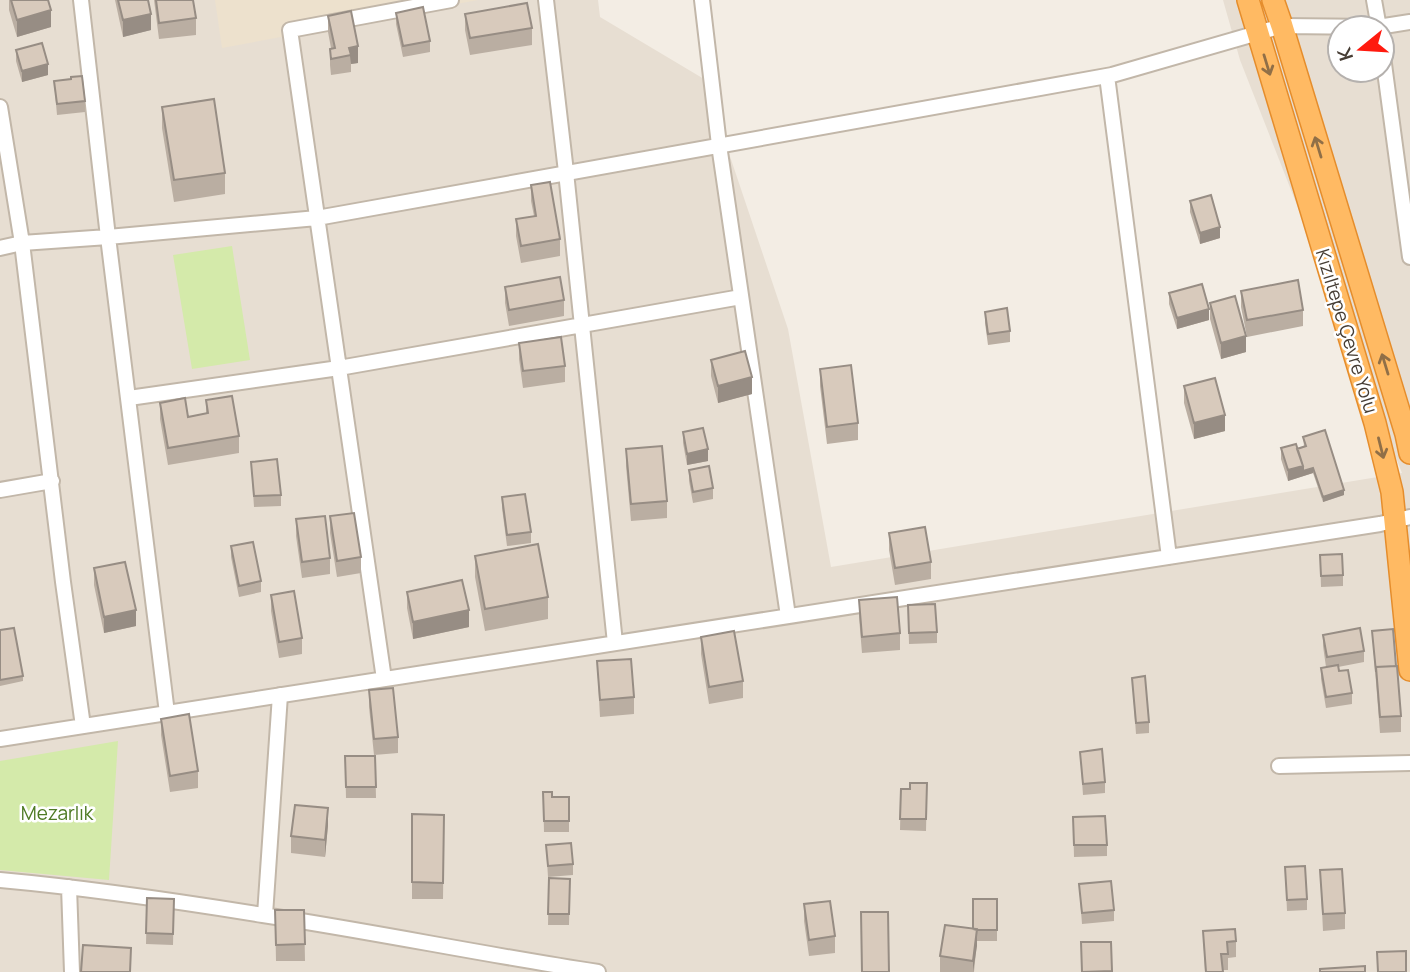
<svg xmlns="http://www.w3.org/2000/svg" width="1410" height="972" viewBox="0 0 1410 972" font-family="Manrope,sans-serif">
<style>
.residential{fill:#e7ded2;fill-rule:evenodd}
.education{fill:#ede1cd}
.green{fill:#d4eaaa}
.lines{fill:none;stroke-linecap:round;stroke-linejoin:round}
.minor-casing{stroke:#c2b7a9;stroke-width:18}
.highway-casing{stroke:#e58d2c;stroke-width:24}
.minor{stroke:#fff;stroke-width:14}
.highway{stroke:#ffba63;stroke-width:21}
.wall{fill:#baaea2}
.shaded-wall{fill:#978d84}
.building{fill:#d8cabc;stroke:#978d84;stroke-width:2}
.oneway{stroke:#906f47}
.labels{text-anchor:middle;dominant-baseline:central;stroke-width:5;stroke-linejoin:round;paint-order:stroke}
.street-label{font-size:19px;fill:#463d34;stroke:#fff}
.park-label{font-size:19px;fill:#4e7a24;stroke:#fff}
</style>
<rect width="100%" height="100%" fill="#f3ede4"/>
<path class="residential" d="M0,0H598L600,17L704,79L788,329L831,567L1402,473L1240,60L1223,0H1410V972H0ZM1340,28H1382V70H1340Z"/>
<path class="education" d="M215,0H478L222,48Z"/>
<path class="green" d="M232,246L250,360L192,369L173,255Z
M118,741L109,880L0,870V761Z"/>
<g class="lines">
<defs>
<path id="minor" d="M81,0L108,237L167,713
M546,0L566,172L615,643
M702,0L719,145L788,616
M1374,0L1379,28
M1382,49L1410,257
M1107,76L1169,557
M0,107L22,243L63,582L83,726
M0,248L22,243L108,237L317,218L1112,75L1282,26L1378,27L1410,22
M129,398L339,368L741,297
M0,490L52,481
M384,679L290,30L451,0
M0,739L1380,524L1410,517
M1279,766L1410,763
M0,880C88,888 176,901 263,915C375,932 486,955 598,972
M69,887L72,972
M265,915L280,695"/>
<path id="highway" d="M1248,0L1375,423L1392,492L1410,670
M1273,0L1282,26L1406,434L1410,453"/>
</defs>
<use href="#minor" class="minor-casing"/>
<use href="#highway" class="highway-casing"/>
<use href="#minor" class="minor"/>
<use href="#highway" class="highway"/>
</g>
<path class="wall" d="M9,0H48L51,27L17,37L9,10Z
M115,0H118L151,30L123,37Z
M154,0H193L196,18V35L159,39Z
M396,13L430,41V52L403,57L396,24Z
M465,14L532,28V45L470,55L465,30Z
M328,16L358,63L351,64V72L331,75L330,65V49L331,48L328,32Z
M16,50L48,75L22,82L16,61Z
M71,80L85,101V112L57,115L54,81Z
M162,107L225,173V194L174,202L162,128Z
M531,185L560,239V256L521,263L516,236V219L534,216L531,201Z
M1190,201L1220,238L1200,244L1190,212Z
M505,287L564,300V316L509,326L505,303Z
M1241,291L1303,310V326L1247,337L1241,307Z
M1169,293L1209,320L1177,329L1169,304Z
M1210,303L1246,352L1221,359L1210,319Z
M985,312L1010,331V342L988,345L985,323Z
M519,343L565,366V382L523,388L519,359Z
M711,360L752,394L718,403L711,376Z
M820,369L858,423V440L827,444L820,386Z
M1184,386L1225,431L1194,439L1184,403Z
M206,400L239,436V453L168,465L160,419V403L188,417L206,414Z
M683,432L708,461L687,465L683,443Z
M1303,437L1344,495L1323,502L1313,473L1288,481L1281,459V448L1297,449L1304,446Z
M626,449L667,501V518L631,521L626,466Z
M251,462L281,495V506L254,507Z
M689,470L713,488V499L693,503L689,481Z
M502,497L531,532V543L507,546L502,508Z
M330,516L361,557V573L337,577L330,533Z
M296,519L330,558V574L302,578L296,536Z
M889,533L931,562V579L895,585L889,550Z
M231,546L261,581V592L239,597L231,557Z
M1320,555L1343,575V586L1321,587Z
M475,556L548,597V619L485,631L475,577Z
M94,568L136,626L104,633L94,585Z
M407,592L469,627L413,639L407,608Z
M271,595L302,638V654L279,658L271,611Z
M859,600L900,633V650L862,653L859,617Z
M908,605L937,632V643L909,644Z
M0,630L23,676V681L0,686Z
M1372,631L1401,716V732L1380,733Z
M1323,635L1364,651V662L1338,667L1339,671L1352,693V704L1326,708L1321,679V668L1326,667L1323,646Z
M701,637L743,681V698L709,704L701,654Z
M597,661L634,697V714L600,717Z
M1132,678L1149,722V733L1136,734Z
M369,690L398,737V753L374,755L369,707Z
M161,719L198,771V788L170,792L161,735Z
M1080,752L1105,782V793L1083,795Z
M345,756H375L376,798H346Z
M927,783L926,831L900,830L901,789H910Z
M543,792L552,797H569V832H544Z
M412,814L444,815L443,899H412Z
M1073,817L1107,845V856L1074,857Z
M328,825L325,857L291,853V836Z
M546,845L573,864V875L548,877Z
M1285,867L1307,899V910L1287,911Z
M1320,870L1345,913V929L1323,931Z
M549,878L570,879L569,925H548Z
M1079,884L1114,910V921L1082,924Z
M147,898L174,899L173,945L146,944Z
M997,899V941H977L974,972H940V956L973,929Z
M804,904L835,936V953L809,956L804,921Z
M275,910H304L305,961H276Z
M1203,931L1236,941V957L1228,958V970H1223V972H1205Z"/>
<path class="shaded-wall" d="M51,10V27L17,37V20Z
M151,14V30L123,37V20Z
M358,46V63L351,64L349,48Z
M48,64V75L22,82V71Z
M1220,227V238L1200,244V233Z
M1209,309V320L1177,329V318Z
M1246,336V352L1221,359V343Z
M752,377V394L718,403V386Z
M1225,415V431L1194,439V423Z
M708,449V461L687,465V454Z
M1303,466L1313,468V473L1288,481V470Z
M1344,490V495L1323,502V497Z
M136,610V626L104,633V617Z
M469,610V627L413,639V622Z
M328,808V825L325,857V840Z
M977,929V946L973,972V961Z"/>
<path class="building" d="M11,0H48L51,10L17,20Z
M118,0H148L151,14L123,20Z
M156,0H193L196,18L159,23Z
M527,3L532,28L470,38L465,14Z
M423,7L430,41L403,46L396,13Z
M351,11L358,46L349,48L351,55L331,59L330,49L335,48L328,16Z
M42,43L48,64L22,71L16,50Z
M82,76L85,101L57,104L54,81L71,79V77Z
M214,99L225,173L174,180L162,107Z
M550,182L560,239L521,246L516,219L536,216L531,185Z
M1211,195L1220,227L1200,233L1190,201Z
M560,277L564,300L509,310L505,287Z
M1298,280L1303,310L1247,320L1241,291Z
M1202,284L1209,309L1177,318L1169,293Z
M1235,296L1246,336L1221,343L1210,303Z
M1007,308L1010,331L988,334L985,312Z
M561,337L565,366L523,371L519,343Z
M745,351L752,377L718,386L711,360Z
M851,365L858,423L827,427L820,369Z
M1215,378L1225,415L1194,423L1184,386Z
M232,396L239,436L168,448L160,403L185,398L188,417L208,413L206,400Z
M703,428L708,449L687,454L683,432Z
M1325,430L1344,490L1323,497L1313,468L1303,471V466L1297,449L1306,446L1303,437Z
M1296,444L1303,466L1288,470L1281,448Z
M662,446L667,501L631,504L626,449Z
M277,459L281,495L254,496L251,462Z
M709,466L713,488L693,492L689,470Z
M525,494L531,532L507,535L502,497Z
M354,513L361,557L337,561L330,516Z
M325,516L330,558L302,562L296,519Z
M925,527L931,562L895,568L889,533Z
M253,542L261,581L239,586L231,546Z
M538,544L548,597L485,609L475,556Z
M1342,554L1343,575L1321,576L1320,555Z
M125,562L136,610L104,617L94,568Z
M462,580L469,610L413,622L407,592Z
M294,591L302,638L279,642L271,595Z
M897,597L900,633L862,637L859,600Z
M935,604L937,632L909,633L908,605Z
M14,628L23,676L0,680V630Z
M1360,628L1364,651L1327,657L1323,635Z
M1393,629L1396,666L1376,667V672L1372,631Z
M734,631L743,681L709,687L701,637Z
M631,659L634,697L600,700L597,661Z
M1338,665L1339,671L1348,670L1352,693L1326,697L1321,668Z
M1397,666L1401,716L1380,717L1376,667Z
M1145,676L1149,722L1136,723L1132,678Z
M393,688L398,737L374,739L369,690Z
M189,714L198,771L170,776L161,719Z
M1102,749L1105,782L1083,784L1080,752Z
M345,756H375L376,787H346Z
M910,783H927L926,819H900L901,789H910Z
M543,792H552V797H569V821H544Z
M295,805L328,808L325,840L291,836Z
M412,814L444,815L443,883L412,882Z
M1105,816L1107,845H1074L1073,817Z
M571,843L573,864L548,866L546,845Z
M1305,866L1307,899L1287,900L1285,867Z
M1342,869L1345,913L1323,914L1320,870Z
M549,878L570,879L569,914H548Z
M1111,881L1114,910L1082,913L1079,884Z
M147,898L174,899L173,934L146,933Z
M973,899H997V930H977L973,929Z
M830,901L835,936L809,940L804,904Z
M275,910H304L305,944L276,945Z
M861,912H888L889,972H862Z
M945,925L977,929L973,961L940,956Z
M1235,929L1236,941L1227,942L1228,954H1221L1223,972H1206L1203,931Z
M1081,942H1111L1112,971L1082,972Z
M83,945L131,948L130,972H81Z
M1406,951V972H1378L1377,952Z
M1365,966V972H1320V969Z"/>
<defs><path id="oneway-shaft" d="M-6 0H5M1.5-3L5.5 0L1.5 3" fill="none" stroke-width="1.6" stroke-linecap="round" stroke-linejoin="round" transform="scale(1.75)"/></defs>
<g class="oneway">
<use href="#oneway-shaft" transform="translate(1267 65) rotate(73)"/>
<use href="#oneway-shaft" transform="translate(1318 147) rotate(-107)"/>
<use href="#oneway-shaft" transform="translate(1385 364) rotate(-107)"/>
<use href="#oneway-shaft" transform="translate(1381 448) rotate(76)"/>
</g>
<g class="labels">
<g class="street-label">
<text transform="translate(1347 331) rotate(73)">Kızıltepe Çevre Yolu</text>
</g>
<g class="park-label">
<text x="57" y="813">Mezarlık</text>
</g>
</g>
<g transform="translate(1361 49) rotate(252)"><circle r="33" fill="#ffffff" stroke="#b5b1ae" stroke-width="2"/>
<path d="M0-5L12 26L0 18L-12 26Z" fill="#ff1a0f"/>
<text y="-10" font-size="19" font-weight="bold" text-anchor="middle" fill="#463d34">K</text>
</g>
</svg>
